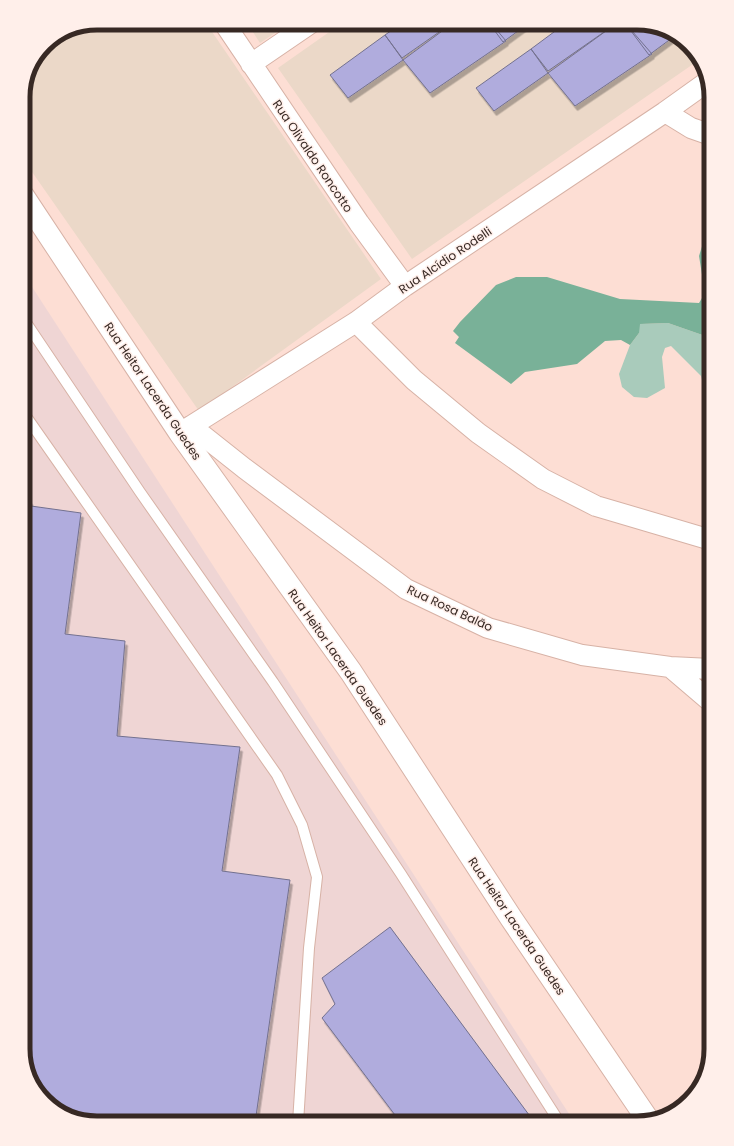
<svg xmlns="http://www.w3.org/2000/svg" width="734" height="1146" viewBox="0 0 734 1146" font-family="Poppins,sans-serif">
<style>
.commercial{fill:#ebd8c8}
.industrial{fill:#efd5d4}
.green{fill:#a9cbbb}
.forest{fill:#79b198}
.building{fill:#b0acdd;stroke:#73718f;filter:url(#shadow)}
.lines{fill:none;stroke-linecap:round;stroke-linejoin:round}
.lane-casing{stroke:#d7b2a6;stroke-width:12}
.street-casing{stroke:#d7b2a6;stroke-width:22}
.secondary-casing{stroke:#d7b2a6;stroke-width:24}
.lane{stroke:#fff;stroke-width:10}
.street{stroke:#fff;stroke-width:20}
.secondary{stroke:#fff;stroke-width:22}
.labels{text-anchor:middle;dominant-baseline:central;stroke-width:3;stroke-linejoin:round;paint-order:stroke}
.street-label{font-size:12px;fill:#372924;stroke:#ffefea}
.rim{fill:none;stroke:#372924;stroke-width:5}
</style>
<defs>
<filter id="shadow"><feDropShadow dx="2.5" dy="4.5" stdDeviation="0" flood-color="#0004"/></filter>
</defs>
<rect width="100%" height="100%" fill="#fdded4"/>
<path class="commercial" d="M97,23H206L381,279L199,411L23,159V93L45,45L69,29Z
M247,23H290L260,43Z
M342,23H642L678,35L699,60L412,259L278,68Z"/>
<path class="industrial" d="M23,273L575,1123H93L56,1111L31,1082L23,1049Z"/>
<path class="green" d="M668,323L711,338V411L709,408L701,376L671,346L665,348L662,357L665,388L647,398L634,397L622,387L619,374L630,345L639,333V324Z"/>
<path class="forest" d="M711,236V338L668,323L640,324L639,333L630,345L621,340L605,341L577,364L525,372L511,384L455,343L459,337L453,331L460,322L496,285L516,277H547L620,299L699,303L705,293L699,256L704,240Z"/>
<path class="building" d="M402,23H452L402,58L385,35Z
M453,23H491L506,41L430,93L403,60Z
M489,23H529L503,42Z
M566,23H617L548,71L531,49Z
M617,23H625L652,54L575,106L548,73Z
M625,23H642L676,35L649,55Z
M385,35L403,60L348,98L330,75Z
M531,49L548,73L494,111L476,88Z
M23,499L30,500L31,506L81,513L65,634L125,641L117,736L240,747L222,871L290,880L255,1123H93L56,1111L31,1082L23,1049Z
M390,927L535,1123H401L322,1018L335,1004L322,978Z"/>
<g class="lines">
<defs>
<path id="lane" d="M23,318L140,492L273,682L401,874L560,1123
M23,412L277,775L302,825L317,877L309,948L298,1123"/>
<path id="street" d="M224,23L359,223L405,286
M251,64L311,23
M665,112L691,128L711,135
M356,322L414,380L478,433L543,479L596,506L711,540
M191,426L244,468L406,589L488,628L582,655L670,667L711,669
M180,433L356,322L405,286L665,112L707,82
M670,667L711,702"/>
<path id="secondary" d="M23,196L180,433L351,672L511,918L648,1120"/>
</defs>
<use href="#lane" class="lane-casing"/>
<use href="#street" class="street-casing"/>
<use href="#secondary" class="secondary-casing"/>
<use href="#lane" class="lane"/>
<use href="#street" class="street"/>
<use href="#secondary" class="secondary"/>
</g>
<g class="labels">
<g class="street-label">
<text transform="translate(313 156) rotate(56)">Rua Olivaldo Roncotto</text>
<text transform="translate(445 260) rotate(-34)">Rua Alcídio Rodelli</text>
<text transform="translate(153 391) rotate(56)">Rua Heitor Lacerda Guedes</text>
<text transform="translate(450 608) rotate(25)">Rua Rosa Balão</text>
<text transform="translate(338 657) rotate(55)">Rua Heitor Lacerda Guedes</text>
<text transform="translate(517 926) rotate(56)">Rua Heitor Lacerda Guedes</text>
</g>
</g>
<path d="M0 0H734V1146H0ZM97 30H637A67 67 0 0 1 704 97V1049A67 67 0 0 1 637 1116H97A67 67 0 0 1 30 1049V97A67 67 0 0 1 97 30Z" fill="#ffefea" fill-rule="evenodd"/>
<path class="rim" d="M97 30H637A67 67 0 0 1 704 97V1049A67 67 0 0 1 637 1116H97A67 67 0 0 1 30 1049V97A67 67 0 0 1 97 30Z"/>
</svg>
